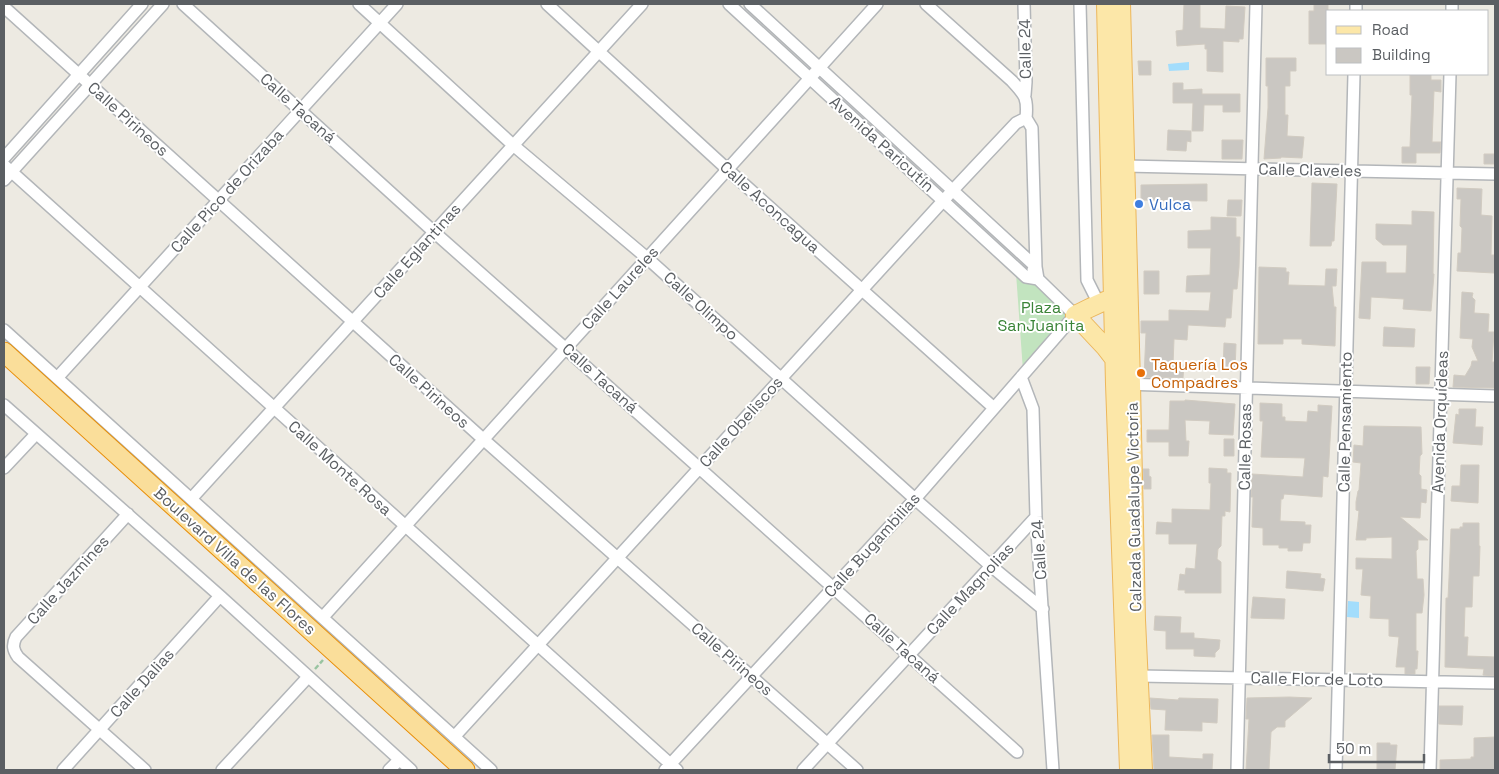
<svg xmlns="http://www.w3.org/2000/svg" width="1499" height="774" viewBox="0 0 1499 774" font-family="'Space Grotesk',sans-serif">
<style>
.green{fill:#c2e4bf}
.water{fill:#a3ddfc}
.building{fill:#cac7c2;stroke:#d1cbc1}
.lines{fill:none;stroke-linecap:round;stroke-linejoin:round}
.minor-casing{stroke:#b3b6b9;stroke-width:14}
.primary-casing{stroke:#ecb75c;stroke-width:20}
.trunk-casing{stroke:#e88e07;stroke-width:21}
.path{stroke:#99c4a1;stroke-width:2.5;stroke-dasharray:5 2.5;stroke-linecap:butt}
.minor{stroke:#fff;stroke-width:11}
.primary{stroke:#fce7a8;stroke-width:18}
.trunk{stroke:#fade9a;stroke-width:19}
.shop-dot{fill:#3f7fe0;stroke:#fff;stroke-width:2}
.food-dot{fill:#e8710a;stroke:#fff;stroke-width:2}
.labels{text-anchor:middle;dominant-baseline:central;stroke-width:4;stroke-linejoin:round;paint-order:stroke}
.street-label{font-size:16px;fill:#5b5f63;stroke:#fff}
.shop-label{font-size:16px;fill:#366cbe;stroke:#fff;text-anchor:start}
.park-label{font-size:16px;fill:#3b8438;stroke:#fff}
.food-label{font-size:16px;fill:#c56008;stroke:#fff;text-anchor:start}
</style>
<rect width="100%" height="100%" fill="#edeae2"/>
<path class="green" d="M1016,273L1030,277L1074,315L1023,371Z"/>
<path class="water" d="M1189,62V70L1169,71L1168,64Z
M1348,601L1359,602V618L1347,617Z"/>
<path class="building" d="M1184,4H1200V28L1225,29L1226,6L1245,7L1243,39H1239V42L1223,41V72L1207,71V49H1205V44L1177,46L1176,31L1183,30Z
M1314,4H1328V44H1309V11H1314Z
M1266,58H1296V71H1290V86H1285V115H1288L1287,136L1304,137L1302,158L1281,157V158L1264,159L1268,108V86H1266Z
M1138,61H1151V75H1139Z
M1410,74H1431V80H1441V92L1434,91L1432,142H1441L1440,153H1416V163H1402V147H1410L1412,95H1410Z
M1173,83H1183V90L1202,89V94H1240V112H1223V105H1204L1203,131H1192L1193,103H1173Z
M1168,130L1191,131V142L1187,141L1186,151L1167,150Z
M1222,140H1243L1242,159H1222Z
M1484,154H1495V164H1484Z
M1312,183L1337,184L1334,241H1332L1331,246H1310Z
M1207,184V201L1141,200V185Z
M1457,188L1482,189L1481,215L1492,216L1491,255H1495L1494,273L1457,271L1458,253H1461L1462,228L1460,226L1461,199H1457Z
M1228,200H1242L1241,216H1227Z
M1412,211L1434,212L1433,274H1434L1431,311L1403,309L1404,299L1371,297L1370,319L1359,318L1362,262H1386V273H1406L1407,245H1383L1376,239V224L1412,225Z
M1211,217L1236,218V237H1240L1239,267L1237,289H1233L1231,318H1226L1225,327L1188,325L1187,340L1174,339L1173,365H1184L1183,378L1144,377L1146,333H1141V321H1169V310L1209,311L1211,292H1186L1187,276L1210,275L1211,248H1188V231L1211,230Z
M1259,267L1286,268V272H1289L1288,285L1325,286L1326,269H1337L1336,286H1332L1334,307H1336L1335,346L1302,344V339H1283V344H1258Z
M1144,271H1159V294H1144Z
M1462,292L1473,293L1472,297L1475,300L1474,313L1489,314L1488,332H1494L1492,362H1495V388L1453,387L1454,375L1465,376L1471,366L1472,361H1478L1472,347L1473,339L1460,338Z
M1384,327L1415,329L1414,347L1383,346Z
M1224,343L1236,344L1235,371H1223Z
M1416,367H1430L1429,384H1416Z
M1185,400L1235,404L1233,435L1209,434L1210,421L1185,420L1186,441H1189L1188,456H1169V442H1147V430H1169L1170,401H1185Z
M1260,403L1282,404V417H1285V421L1307,422L1308,411L1318,412V405L1332,406L1328,477L1323,476L1322,497L1284,494L1283,499H1281L1280,521L1305,522V525H1311L1310,543H1303L1302,551H1288V548H1279V545H1263V528L1252,527L1253,497H1251L1252,474L1303,477L1305,458L1261,457L1263,421H1260Z
M1459,409H1476L1475,427H1483L1482,445L1453,443L1456,414L1459,415Z
M1364,426L1421,427L1422,454L1420,456L1419,474L1421,476V489L1427,490L1426,503L1421,502L1420,518L1400,517L1428,540H1418V549L1416,551L1417,579H1423L1424,595L1422,613H1416V651H1418L1417,669H1415V674H1405V667H1396L1399,637L1389,636V619L1370,618L1371,596L1361,595L1363,569H1356V558L1392,559V537L1366,538V540H1356L1359,511L1356,510V502L1358,491L1359,490L1361,463L1353,462L1354,445L1363,446Z
M1224,439H1234V456H1224Z
M1461,465H1479L1478,503L1451,501L1452,486H1460Z
M1209,468L1227,469V473H1231L1230,512L1225,511V516H1222L1221,546L1218,549L1217,559L1221,562V593H1185V590H1178L1180,574L1185,575L1186,568L1195,569L1197,544H1169V534H1156L1157,522L1172,523V509L1210,510L1211,483H1209Z
M1143,469H1149V476L1151,477V489H1144Z
M1463,523H1479V546H1480L1479,576H1473L1472,607H1465L1464,637H1468L1467,656L1495,657V676L1483,675L1484,669L1445,667L1446,598H1448L1449,578L1451,529H1460V527H1463Z
M1287,571L1321,574L1320,578L1325,579L1323,591L1286,588Z
M1253,597L1285,599L1284,619L1251,618Z
M1155,616L1181,617L1180,633H1194V638L1220,640L1219,649L1215,653V657L1194,656V649H1166V631L1154,630Z
M1289,697L1312,698L1285,721V727H1277L1271,732L1269,770H1246L1249,719H1246L1247,698Z
M1150,698L1178,700L1179,698L1218,699L1217,723L1202,722V731L1165,730L1166,710L1151,709Z
M1439,706H1463L1462,725L1439,724Z
M1152,735H1169V757L1203,759V754H1213L1212,770H1154Z
M1495,737V770H1440V760L1471,759V757H1474V738Z
M1377,743H1390V745H1397L1395,770H1377Z"/>
<g class="lines">
<defs>
<path id="minor" d="M183,4L434,232L565,348L1017,752
M359,4L513,145L647,258L915,499L991,566L1043,609
M547,4L727,169L994,408
M750,4L1036,267L1038,279
M1024,4L1026,82L1025,95
M1080,4L1087,280L1095,296
M4,7L483,439L857,770
M1356,11V4
M1452,11V4
M1026,118L1032,128L1036,267L1033,270
M4,158L142,4
M4,165L677,770
M1125,166L1495,174
M4,180L163,4
M4,330L491,770
M1021,377L1033,409L1036,517L1053,770
M57,378L397,4
M1124,384L1495,396
M4,405L220,596L411,770
M4,468L36,434
M191,499L642,4
M128,514L16,637C12,645 13,650 18,657L145,770
M323,617L877,4
M1139,676L1495,683
M454,737L953,190L1016,123L1026,118C1028,98 1025,95 1012,81L926,4
M63,770L220,596
M222,770L308,677
M389,770L399,760
M665,770L915,499L1075,315L1038,279L1026,277L729,4
M803,770L1036,517
M1237,770L1256,4
M1336,770L1354,74
M1430,770L1450,74"/>
<path id="primary" d="M1106,4L1115,384L1129,770
M1121,4L1131,384L1136,620L1143,770
M1075,315L1105,347L1115,360
M1075,315C1091,308 1106,298 1123,296"/>
<path id="trunk" d="M4,352L465,770"/>
</defs>
<use href="#minor" class="minor-casing"/>
<use href="#primary" class="primary-casing"/>
<use href="#trunk" class="trunk-casing"/>
<path class="path" d="M315,669L323,660"/>
<use href="#minor" class="minor"/>
<use href="#primary" class="primary"/>
<use href="#trunk" class="trunk"/>
</g>
<circle class="shop-dot" cx="1139" cy="204" r="5"/>
<circle class="food-dot" cx="1141" cy="373" r="5"/>
<g class="labels">
<g class="street-label">
<text transform="translate(1025 49) rotate(-91)">Calle 24</text>
<text transform="translate(298 108) rotate(42)">Calle Tacaná</text>
<text transform="translate(128 119) rotate(42)">Calle Pirineos</text>
<text transform="translate(882 144) rotate(42)">Avenida Paricutín</text>
<text transform="translate(1310 170) rotate(1)">Calle Claveles</text>
<text transform="translate(227 191) rotate(-48)">Calle Pico de Orizaba</text>
<text transform="translate(770 207) rotate(42)">Calle Aconcagua</text>
<text transform="translate(417 251) rotate(-48)">Calle Eglantinas</text>
<text transform="translate(620 288) rotate(-48)">Calle Laureles</text>
<text transform="translate(701 306) rotate(42)">Calle Olimpo</text>
<text transform="translate(600 378) rotate(42)">Calle Tacaná</text>
<text transform="translate(429 391) rotate(42)">Calle Pirineos</text>
<text transform="translate(741 422) rotate(-48)">Calle Obeliscos</text>
<text transform="translate(1345 422) rotate(-89)">Calle Pensamiento</text>
<text transform="translate(1440 422) rotate(-88)">Avenida Orquídeas</text>
<text transform="translate(1245 447) rotate(-89)">Calle Rosas</text>
<text transform="translate(340 468) rotate(42)">Calle Monte Rosa</text>
<text transform="translate(1134 507) rotate(-91)">Calzada Guadalupe Victoria</text>
<text transform="translate(872 545) rotate(-48)">Calle Bugambilias</text>
<text transform="translate(1039 550) rotate(-94)">Calle 24</text>
<text transform="translate(235 561) rotate(42)">Boulevard Villa de las Flores</text>
<text transform="translate(68 580) rotate(-48)">Calle Jazmines</text>
<text transform="translate(970 589) rotate(-47)">Calle Magnolias</text>
<text transform="translate(902 648) rotate(42)">Calle Tacaná</text>
<text transform="translate(732 659) rotate(41)">Calle Pirineos</text>
<text transform="translate(1317 679) rotate(1)">Calle Flor de Loto</text>
<text transform="translate(142 683) rotate(-48)">Calle Dalias</text>
</g>
<g class="shop-label">
<text x="1149" y="204">Vulca</text>
</g>
<g class="park-label">
<text x="1041" y="307">Plaza<tspan x="1041" dy="18">SanJuanita</tspan></text>
</g>
<g class="food-label">
<text x="1151" y="364">Taquería Los<tspan x="1151" dy="18">Compadres</tspan></text>
</g>
</g>
<rect width="1499" height="774" fill="none" stroke="#5b5f63" stroke-width="10"/>
<rect x="1326" y="10" width="162" height="65" fill="#ffffff" stroke="#bdbfc1"/>
<rect x="1336" y="26" width="25" height="8" fill="#fce7a8" stroke="#bdbfc1"/>
<text x="1372" y="35" font-size="15" fill="#5b5f63">Road</text>
<rect x="1336" y="48" width="25" height="15" fill="#cac7c2" stroke="#bdbfc1"/>
<text x="1372" y="60" font-size="15" fill="#5b5f63">Building</text>
<path d="M1329 754v8h95v-8" fill="none" stroke="#5b5f63" stroke-width="2.5"/>
<text x="1336" y="754" font-size="15" fill="#5b5f63" stroke="#ffffff" stroke-width="4" paint-order="stroke">50 m</text>
</svg>
